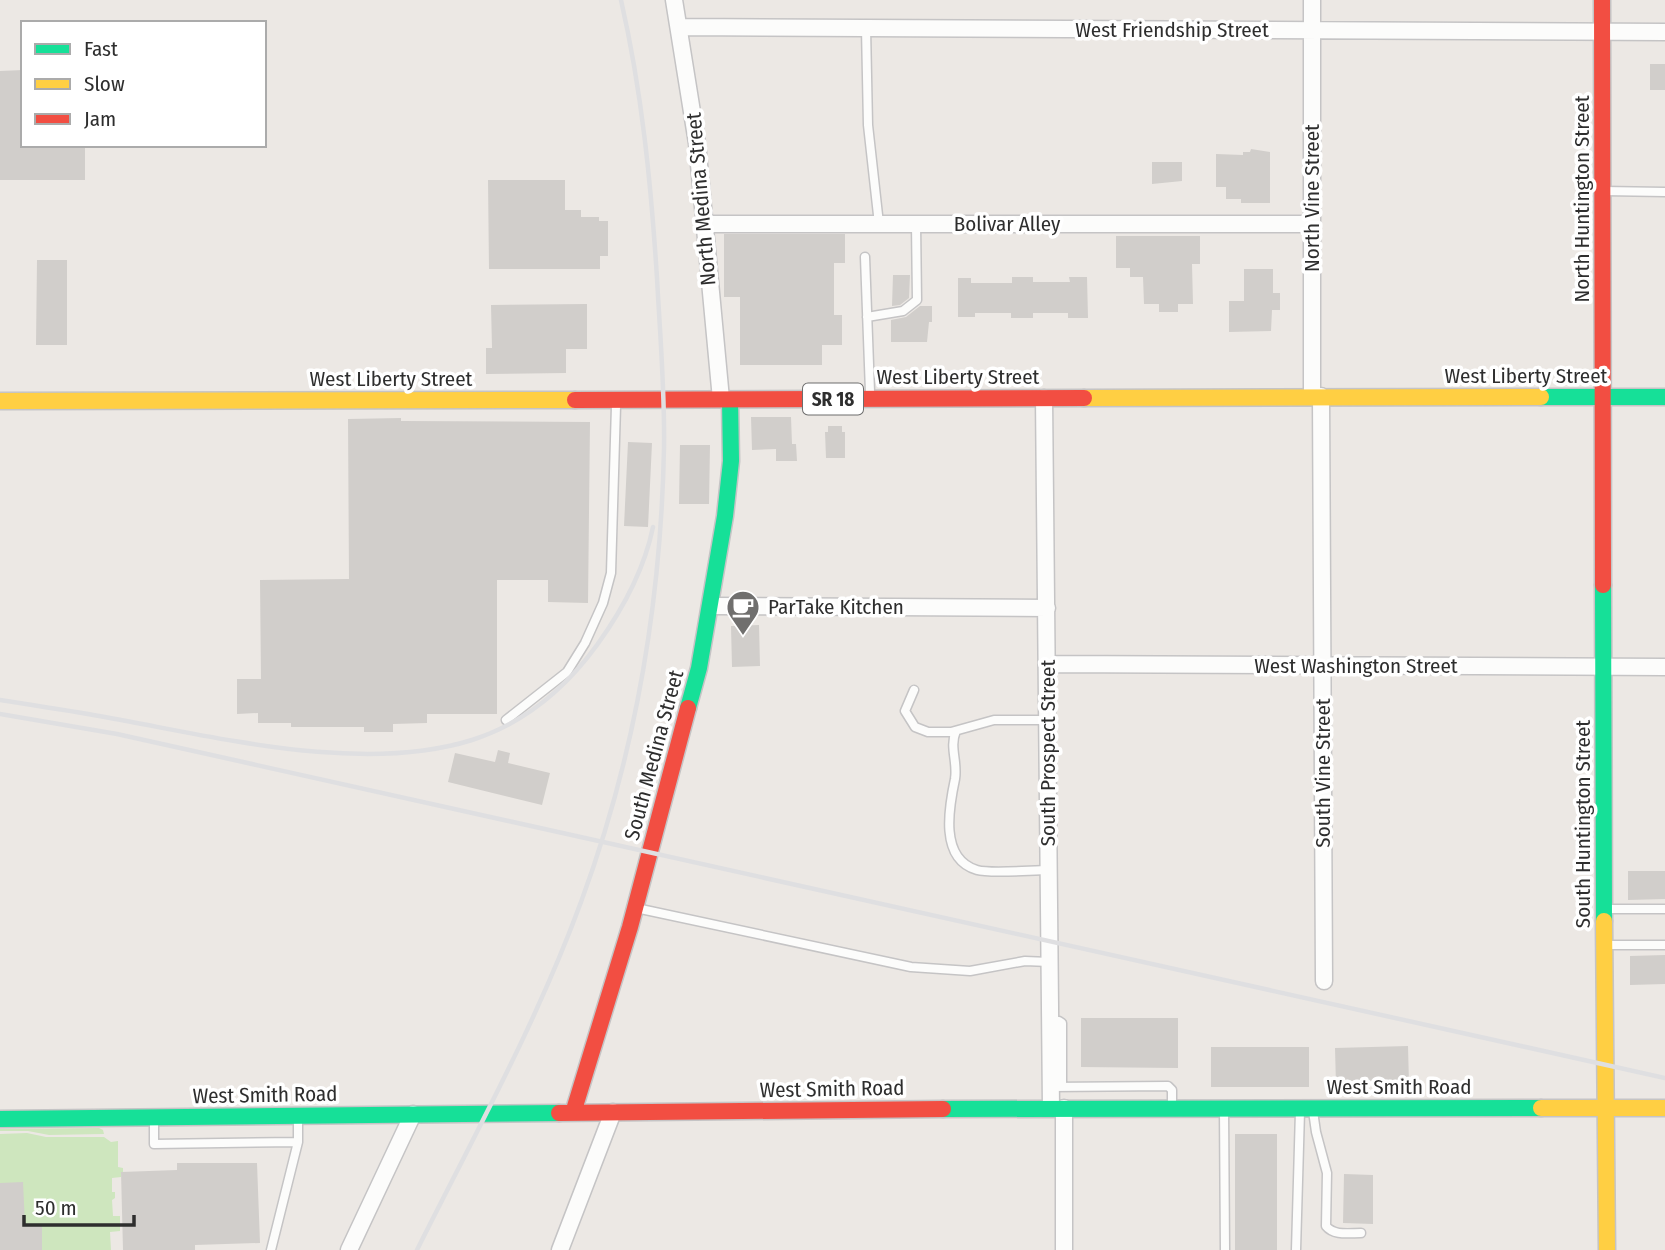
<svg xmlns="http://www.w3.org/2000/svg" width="1665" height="1250" viewBox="0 0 1665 1250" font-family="'Fira Sans Condensed',sans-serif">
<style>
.green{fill:#cee6be}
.building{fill:#d1cecb}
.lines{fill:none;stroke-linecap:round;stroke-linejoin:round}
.lane-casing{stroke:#c5c4c5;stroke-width:11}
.street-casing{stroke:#c5c4c5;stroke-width:19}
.fast-casing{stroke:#c5c4c5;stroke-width:19}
.slow-casing{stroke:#c5c4c5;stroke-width:19}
.jam-casing{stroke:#c5c4c5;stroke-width:19}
.lane{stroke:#fcfcfb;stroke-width:8}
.street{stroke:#fcfcfb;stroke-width:16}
.fast{stroke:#16e098;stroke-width:16}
.slow{stroke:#ffcf43;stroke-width:16}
.jam{stroke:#f24e42;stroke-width:16}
.rail{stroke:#dfdfe1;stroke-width:4.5}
.labels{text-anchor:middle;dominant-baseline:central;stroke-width:7;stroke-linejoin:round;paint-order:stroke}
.shield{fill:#fff;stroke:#6d6d6d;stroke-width:2}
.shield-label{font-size:19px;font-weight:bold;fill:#2e2e2e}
.street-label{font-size:21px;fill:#2e2e2e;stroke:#fff}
.poi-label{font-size:21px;fill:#2e2e2e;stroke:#fff;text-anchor:start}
</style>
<rect width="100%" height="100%" fill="#ece8e4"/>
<path class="green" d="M99,1128L103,1130L104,1134L49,1135L28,1131H0V1129Z
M27,1133L46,1137H104L111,1142L118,1141V1167L123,1168V1172H121V1177L112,1178V1192H115V1198L112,1200L113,1216H120V1231L110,1232L111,1250H0V1134Z"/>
<path class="building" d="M1650,64H1665V90H1650Z
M23,70V145H85V180H0V71Z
M1251,149L1270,152V203H1241V199H1226V187H1216V154L1243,155V152H1250Z
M1152,162H1182V181L1152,184Z
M488,180H565V210H581V217H599V221H608V256H600V269H489Z
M724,234H845V263H834V315H842V345H822V365H740V297H724Z
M1116,236H1200V264H1192L1193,304H1178V312H1159V304H1144L1143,277H1130V268H1116Z
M37,260H67V345H36Z
M1244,269H1273V293H1280V310H1272L1271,331L1229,332V301H1244Z
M893,275H910L909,298L900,305L892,306Z
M1012,277H1033V282H1070L1069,277H1087L1088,318H1068V313H1033V318H1011V313H975V317H958V278H971V283H1012Z
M587,304V349H566V373L486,374V348H492L491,305Z
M920,306H932V322H929L927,342H891V320L906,317Z
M751,417H791L792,444H796L797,461H776V449L752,450Z
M401,418V421L590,422L588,603L548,602V580H497V714H427V723L393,724V732H364V727H291V723H258V713L237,714V679H261L260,580L349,579L348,419Z
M828,426H842V432H845V458H826L825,432H828Z
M628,442L652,443L648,527L624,526Z
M680,445H710L709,504H679Z
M759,625L760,666L732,667L731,626Z
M498,750L510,753L508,763L550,773L542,805L448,782L455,753L495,762Z
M1628,871H1665V899L1628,900Z
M1665,955V984L1630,985V956Z
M1081,1018H1178V1068L1081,1067Z
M1408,1046L1409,1084L1336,1085L1335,1048Z
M1211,1047H1309V1087H1211Z
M1235,1134H1277V1250H1235Z
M177,1163H257L260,1243L195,1245V1250H123L121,1172L177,1170Z
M1344,1174L1373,1175V1224L1343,1223Z
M23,1182L25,1225H42V1250H0V1183Z"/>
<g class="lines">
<defs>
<path id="lane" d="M866,28L868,125L879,224
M1604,191L1665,192
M865,257L870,392
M867,317L903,311L917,300L916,224
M914,690L905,711L915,727L928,732H951L994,720H1047
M506,720L567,672L585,643L603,603L611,573L616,406
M956,731C949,747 958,762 955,779C949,807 939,859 977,870C991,874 1032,870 1048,870
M636,908L911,967L970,971L1025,961L1049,962
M1607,909H1665
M1605,945H1665
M1050,1021H1059L1062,1023V1087
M1051,1087L1168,1086L1172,1090V1105
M1224,1109L1225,1250
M1313,1111L1316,1132L1327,1173L1326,1226C1334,1236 1349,1233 1361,1233
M154,1118V1144L298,1142
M271,1250L298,1142V1116
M1296,1250L1300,1111"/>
<path id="street" d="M674,0L697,143L721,399
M680,27L1665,32
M703,224H1312
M1321,396L1324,981
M1312,397V0
M1044,398L1051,1108
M711,606L1047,608
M1047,664L1665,667
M1064,1108V1250
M349,1250L413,1114
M560,1250L613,1112"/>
<path id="fast" d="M1541,397H1665
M1603,585L1604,921
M688,708L699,668L725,516L731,461L730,400
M943,1109L1541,1108
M0,1119L559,1113"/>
<path id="slow" d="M1084,398L1541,397
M0,401L575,400
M1604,921L1607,1250
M1541,1108H1665"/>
<path id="jam" d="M1602,0L1603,585
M575,400L1084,398
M559,1113L943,1109
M573,1113L630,927L688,708"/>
</defs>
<use href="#lane" class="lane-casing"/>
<use href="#street" class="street-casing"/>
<use href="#fast" class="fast-casing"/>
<use href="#slow" class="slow-casing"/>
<use href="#jam" class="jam-casing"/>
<use href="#lane" class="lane"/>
<use href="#street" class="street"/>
<use href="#fast" class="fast"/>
<use href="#slow" class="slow"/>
<use href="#jam" class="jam"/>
<path class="rail" d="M0,700C37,706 74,711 110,718C221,738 363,774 472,740C525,723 565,689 597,645C623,609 644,571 653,527
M0,714L117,734L1665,1078
M417,1250C474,1136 537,1022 581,902C635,756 661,603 664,448C665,391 660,335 657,278C651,184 642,92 621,0"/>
</g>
<defs>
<symbol id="cafe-pin" viewBox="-11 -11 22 30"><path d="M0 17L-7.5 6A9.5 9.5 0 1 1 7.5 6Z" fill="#706f6e" stroke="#fff"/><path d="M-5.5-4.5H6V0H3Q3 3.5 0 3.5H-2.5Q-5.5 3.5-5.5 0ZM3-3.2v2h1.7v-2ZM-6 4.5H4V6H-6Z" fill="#fff"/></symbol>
</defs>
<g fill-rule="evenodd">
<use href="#cafe-pin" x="724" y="588" width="38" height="52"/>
</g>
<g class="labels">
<rect class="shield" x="803" y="383.5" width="60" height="31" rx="5"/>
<g class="shield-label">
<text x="833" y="399">SR 18</text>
</g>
<g class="street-label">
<text x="1172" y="30">West Friendship Street</text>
<text transform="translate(1312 198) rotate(-90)">North Vine Street</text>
<text transform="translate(701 199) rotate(-95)">North Medina Street</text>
<text transform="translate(1582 199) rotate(-90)">North Huntington Street</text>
<text x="1007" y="224">Bolivar Alley</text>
<text x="1526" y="376">West Liberty Street</text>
<text x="958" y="377">West Liberty Street</text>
<text x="391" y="379">West Liberty Street</text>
<text x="1356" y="666">West Washington Street</text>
<text transform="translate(1048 753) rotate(-90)">South Prospect Street</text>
<text transform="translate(654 755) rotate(-75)">South Medina Street</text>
<text transform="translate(1323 773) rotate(-90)">South Vine Street</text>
<text transform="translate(1583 824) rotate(-90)">South Huntington Street</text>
<text x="1399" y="1087">West Smith Road</text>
<text transform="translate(832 1089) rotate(-1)">West Smith Road</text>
<text transform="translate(265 1095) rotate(-1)">West Smith Road</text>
</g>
<g class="poi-label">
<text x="768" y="607">ParTake Kitchen</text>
</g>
</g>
<rect x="21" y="21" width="245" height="126" fill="#ffffff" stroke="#ababab" stroke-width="2"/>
<rect x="35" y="44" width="35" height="10" fill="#16e098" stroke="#ababab" stroke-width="2"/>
<text x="84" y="56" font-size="21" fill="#2e2e2e">Fast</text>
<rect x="35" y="79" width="35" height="10" fill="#ffcf43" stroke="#ababab" stroke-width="2"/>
<text x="84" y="91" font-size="21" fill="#2e2e2e">Slow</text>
<rect x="35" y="114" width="35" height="10" fill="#f24e42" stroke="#ababab" stroke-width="2"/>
<text x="84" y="126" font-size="21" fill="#2e2e2e">Jam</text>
<path d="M24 1215v10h110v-10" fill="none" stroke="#2e2e2e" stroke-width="3.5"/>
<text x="35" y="1215" font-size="21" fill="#2e2e2e" stroke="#ffffff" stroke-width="5" paint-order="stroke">50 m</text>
</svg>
